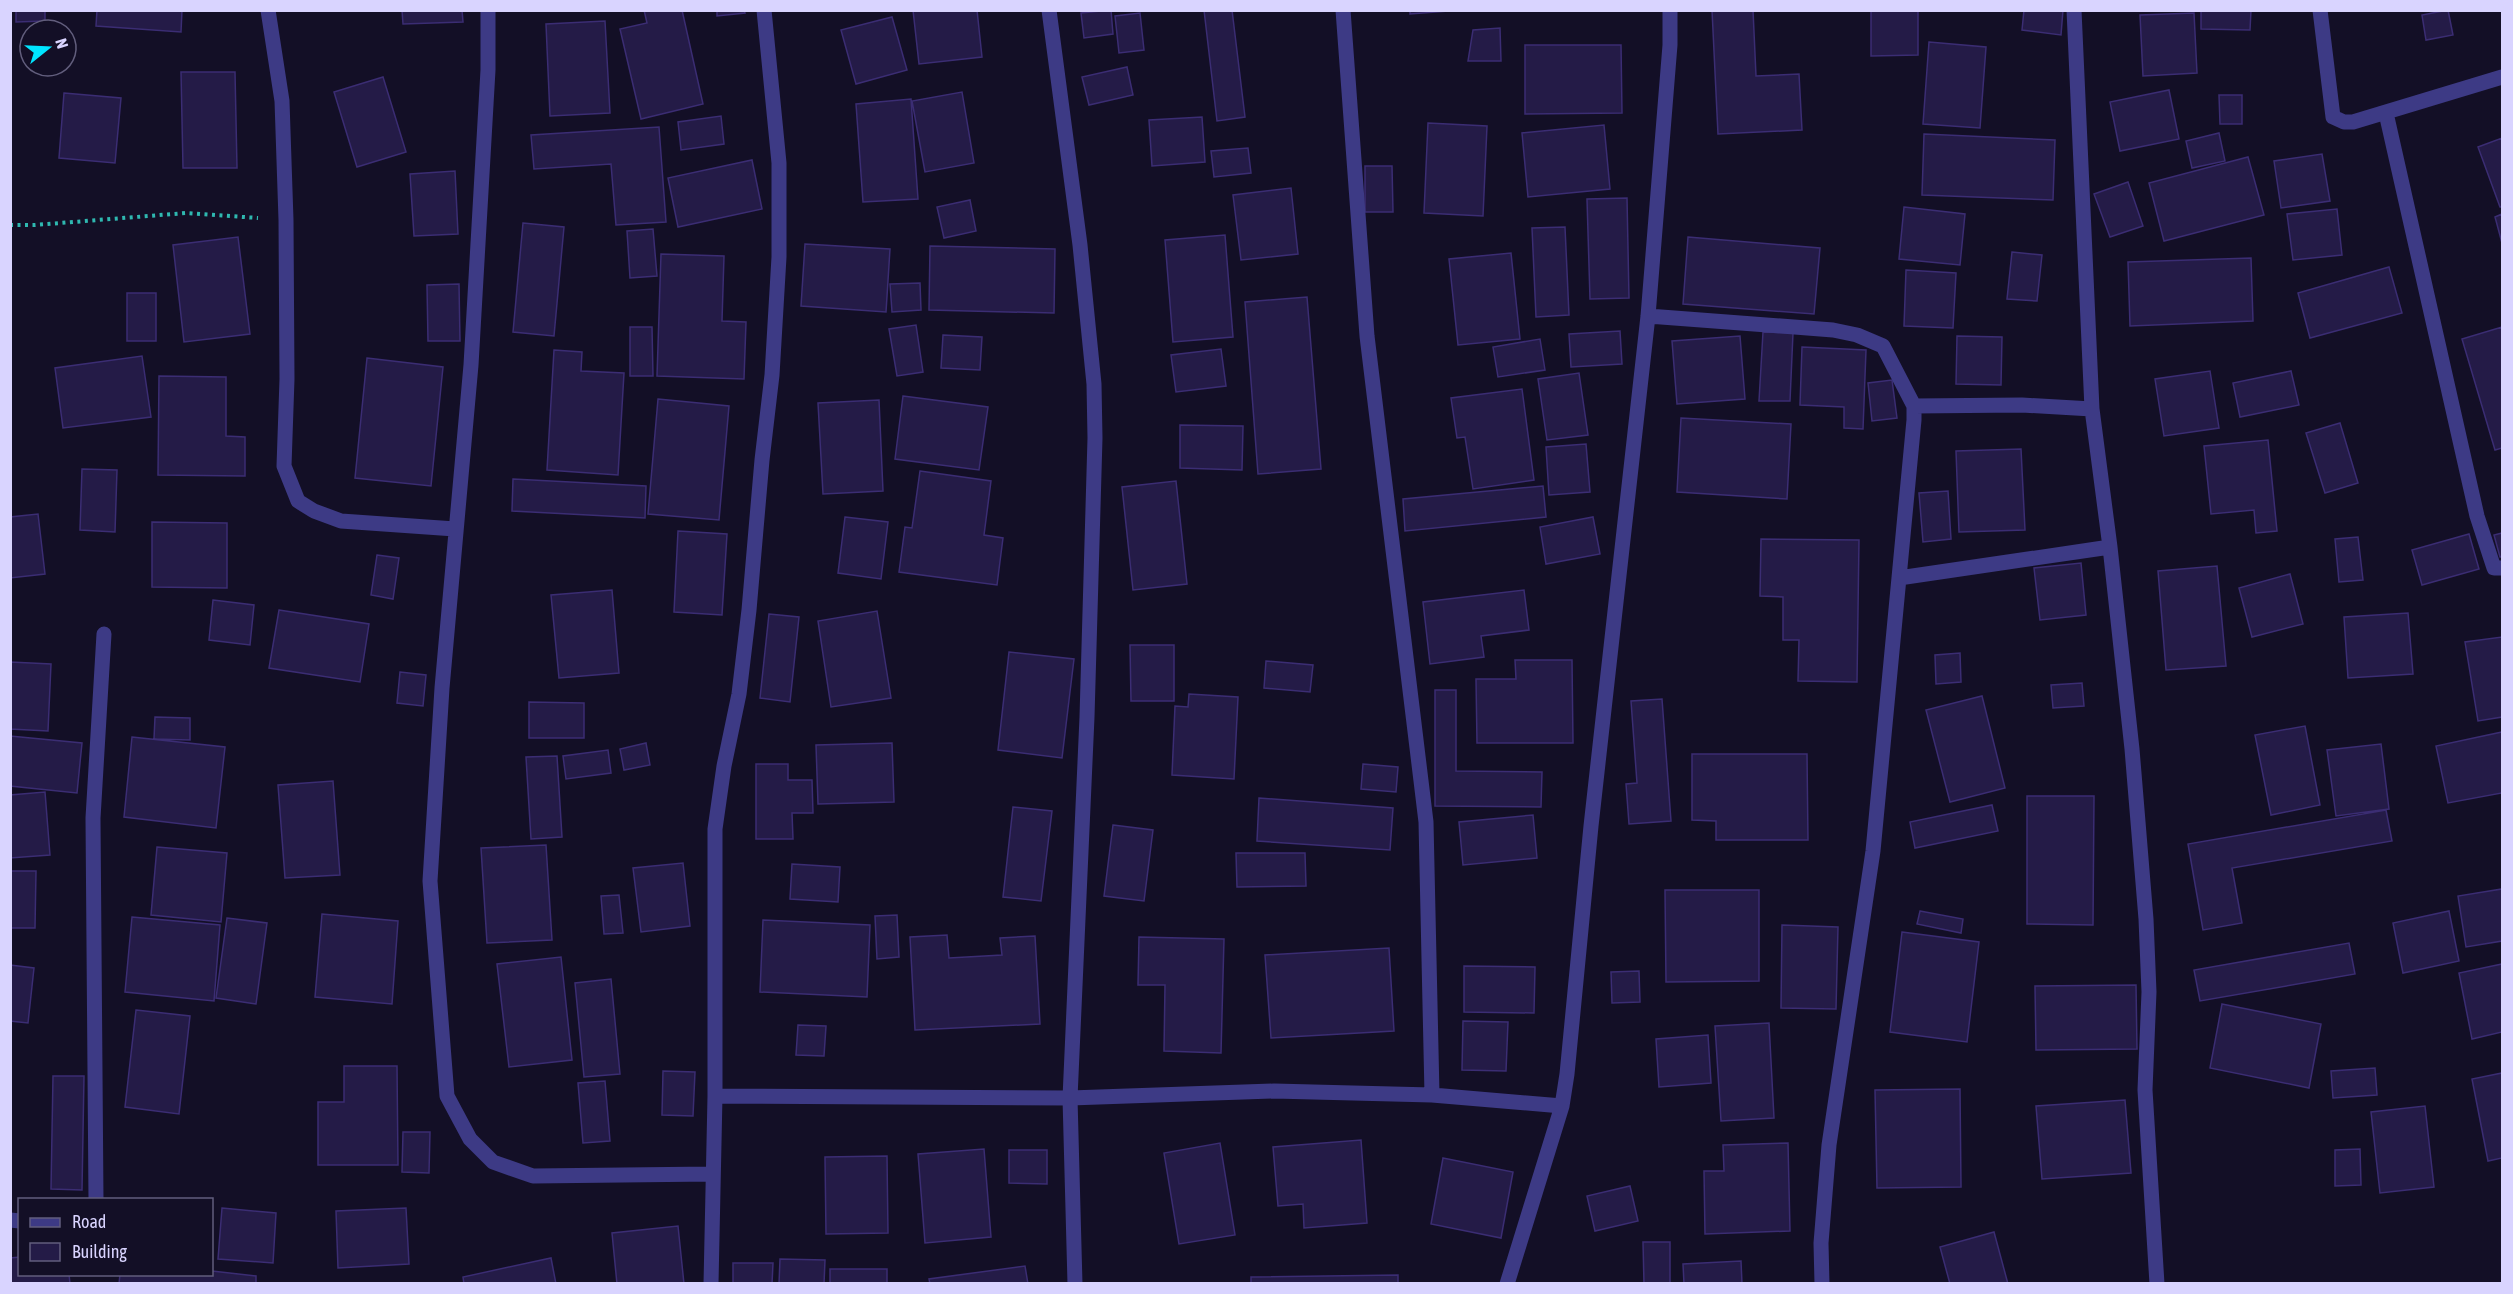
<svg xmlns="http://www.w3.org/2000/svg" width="2513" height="1294" viewBox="0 0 2513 1294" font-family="'Asap Condensed',sans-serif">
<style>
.building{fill:#241b47;stroke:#3b2d73;stroke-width:1.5}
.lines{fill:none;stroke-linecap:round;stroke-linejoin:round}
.path{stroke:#2fb8b0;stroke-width:4;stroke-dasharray:3 4.5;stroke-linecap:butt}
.street{stroke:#3d3a85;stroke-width:15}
</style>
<rect width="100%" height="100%" fill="#130f26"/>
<path class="building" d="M16,10H45V21L16,22Z
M97,10H182L181,32L96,26Z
M402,10H462L463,22L403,24Z
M644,10H682L703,104L641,119L620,29L647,23Z
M717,10H744L745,13L717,16Z
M913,10H977L982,57L919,64Z
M1111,10L1113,34L1084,38L1081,13Z
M1204,10H1232L1245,117L1217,121Z
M1410,10H1462L1410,14Z
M1712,10H1753L1756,76L1799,74L1802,130L1718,134Z
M1871,10H1918V55L1871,56Z
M2024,10H2063L2061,35L2022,30Z
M2201,10H2251L2250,30L2201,29Z
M2448,10L2453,35L2426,40L2422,15Z
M1140,13L1144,50L1119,53L1115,16Z
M2194,13L2197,73L2143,76L2140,15Z
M892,17L907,70L856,84L841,30Z
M605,21L610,113L550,116L546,24Z
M1500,28L1501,61H1468L1473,30Z
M1929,42L1986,47L1980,128L1923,124Z
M1525,45H1621L1622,113L1525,114Z
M1127,67L1133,95L1089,105L1082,77Z
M181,72H235L237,168H183Z
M383,77L406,152L357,167L334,92Z
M2169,90L2179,139L2120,151L2110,102Z
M962,92L974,163L925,172L912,101Z
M64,93L121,98L115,163L59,158Z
M2219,95H2242V124H2220Z
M911,99L918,199L863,202L856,104Z
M721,116L724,144L681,150L678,122Z
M1202,117L1205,162L1152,166L1149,120Z
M1428,123L1487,126L1483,216L1424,213Z
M1604,125L1610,189L1528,197L1522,133Z
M659,127L666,222L616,225L611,164L534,169L531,135Z
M2219,133L2225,161L2192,168L2186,141Z
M1924,134L2055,140L2053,200L1922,195Z
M2502,138V207H2500L2478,147Z
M1248,148L1251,173L1214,177L1211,151Z
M2322,154L2330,201L2281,208L2274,161Z
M2248,157L2264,215L2164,241L2149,183Z
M752,160L762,209L678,227L668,178Z
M1365,166H1392L1393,212H1365Z
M455,171L458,234L414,236L410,174Z
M2128,182L2143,226L2110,237L2094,194Z
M1291,188L1298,254L1241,260L1233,195Z
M1627,198L1629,298L1590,299L1587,199Z
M970,200L976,231L944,238L937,207Z
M1904,207L1965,214L1960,265L1899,259Z
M2337,209L2342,255L2293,260L2287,214Z
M2502,214V243L2495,217Z
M523,223L564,227L554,336L513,332Z
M1565,227L1569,315L1536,317L1532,228Z
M653,229L657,276L630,278L627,231Z
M1225,235L1233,337L1173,342L1165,240Z
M238,237L250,334L184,342L173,245Z
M1688,237L1820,248L1814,314L1683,304Z
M805,244L890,249L886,312L801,306Z
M930,246L1055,249L1054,313L929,310Z
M2012,252L2042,255L2037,301L2007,299Z
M1511,253L1520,339L1458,345L1449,259Z
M661,254L724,256L722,321L746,322L744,379L657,376Z
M2251,258L2253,321L2130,326L2128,262Z
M2389,267L2402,313L2310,338L2298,293Z
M1906,270L1956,273L1953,328L1904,326Z
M920,283L921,310L892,312L890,284Z
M459,284L460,341H428L427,285Z
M127,293H156V341H127Z
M1307,297L1321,469L1258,474L1245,302Z
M916,325L923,372L897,376L889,329Z
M630,327H652L653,376H630Z
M2502,327V448L2495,450L2462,339Z
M1620,331L1622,364L1571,367L1569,334Z
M1763,332L1793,333L1790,401H1759Z
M943,335L982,337L980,370L941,368Z
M1740,336L1745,399L1677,404L1672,341Z
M1957,336L2002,337L2001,385L1956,384Z
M1540,339L1545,370L1498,377L1493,347Z
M1802,347L1866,350L1863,429L1844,428V407L1800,405Z
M1221,349L1226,386L1176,392L1171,355Z
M554,350L582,352L581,371L624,373L618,475L547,470Z
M142,356L151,417L63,428L55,368Z
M367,358L443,367L431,486L355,478Z
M2210,371L2219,428L2164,436L2155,379Z
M2291,371L2299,405L2240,417L2233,383Z
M1579,373L1588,435L1547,440L1538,379Z
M159,376L226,377V436L245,437V476L158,475Z
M1892,380L1897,418L1872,421L1868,383Z
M1522,389L1534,480L1473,489L1465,437L1457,438L1451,398Z
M903,396L988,407L979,470L895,459Z
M658,399L729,406L719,520L648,514Z
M879,400L883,491L823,494L818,403Z
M1681,418L1791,424L1787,499L1677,492Z
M2340,423L2358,483L2325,493L2306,433Z
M1180,425L1243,426L1242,470L1180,468Z
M2268,440L2277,531L2256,533L2254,510L2211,514L2204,446Z
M1586,444L1590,492L1549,495L1546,447Z
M2021,449L2025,530L1959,532L1956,451Z
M82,469L117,470L115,532L80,530Z
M920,471L991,481L984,535L1003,538L997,585L899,572L905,527L912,528Z
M513,479L646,486L645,518L512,511Z
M1176,481L1187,584L1133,590L1122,487Z
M1543,486L1546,517L1405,531L1403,499Z
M1948,491L1951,539L1923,542L1919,493Z
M38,514L45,574L10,578V517Z
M845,517L888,522L881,579L838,573Z
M1593,517L1600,554L1546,564L1540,527Z
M152,522L227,523V588L152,587Z
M678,531L727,534L722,615L674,612Z
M2502,533V557H2500L2494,535Z
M2469,534L2479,569L2422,585L2412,550Z
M2358,537L2363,580L2339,582L2335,539Z
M1761,539L1859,540L1857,682L1798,681L1799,640H1783V597L1760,596Z
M377,555L399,558L393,599L371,595Z
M2081,563L2086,615L2040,620L2034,568Z
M2217,566L2226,666L2166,670L2158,571Z
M2290,574L2303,624L2252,637L2239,588Z
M612,590L619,673L559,678L551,595Z
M1524,590L1529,630L1481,636L1484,657L1430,664L1423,602Z
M213,600L254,605L250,645L209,640Z
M279,610L369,624L360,682L269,668Z
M877,611L891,698L831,707L818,621Z
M2408,613L2413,674L2348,678L2344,617Z
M769,614L799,617L790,702L760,698Z
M2502,637V717L2478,721L2465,642Z
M1130,645H1174V701H1131Z
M1009,652L1074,659L1062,758L998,750Z
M1960,653L1961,682L1936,684L1935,655Z
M1515,660H1572L1573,743H1477L1476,679H1516Z
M1266,661L1313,665L1310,692L1264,688Z
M10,662L51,664L48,731L10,729Z
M400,672L426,675L423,706L397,703Z
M2082,683L2084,706L2053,708L2051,685Z
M1435,690H1456V771L1542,772L1541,807L1435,806Z
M1189,694L1238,697L1234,779L1172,775L1175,706L1188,707Z
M1982,696L2005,788L1950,802L1926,710Z
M1662,699L1671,821L1629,824L1626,784L1637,783L1631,701Z
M529,702L584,703V738H529Z
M155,717L190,718V740L154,739Z
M2305,726L2320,805L2271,815L2255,735Z
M2502,732V793L2448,803L2436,746Z
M10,736L82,743L77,793L10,786Z
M132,737L225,747L216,828L124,817Z
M646,743L650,765L624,770L620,749Z
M892,743L894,802L818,804L816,745Z
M2381,744L2389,809L2336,816L2327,750Z
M608,750L611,773L566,779L563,756Z
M1692,754H1807L1808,840H1716V821L1692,820Z
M557,756L562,837L531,839L526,757Z
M756,764H788V780H812L813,813H792L793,839H756Z
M1363,764L1398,767L1396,792L1361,789Z
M333,781L340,875L285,878L278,785Z
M45,792L50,855L10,858V795Z
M2027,796H2094L2093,925L2027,924Z
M1259,798L1393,808L1390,850L1257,841Z
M1992,805L1998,831L1915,848L1910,822Z
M1013,807L1052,811L1041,901L1003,897Z
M2386,810L2392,841L2232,868L2242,923L2203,930L2188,844Z
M1533,815L1537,858L1463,865L1459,822Z
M1113,825L1153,830L1144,901L1104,896Z
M546,845L552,940L487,943L481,848Z
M157,847L227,853L221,922L151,915Z
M1236,853H1305L1306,886L1237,887Z
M683,863L690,926L641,932L633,868Z
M792,864L840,867L838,902L790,899Z
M10,871H36L35,928H10Z
M2502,889V941L2466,947L2458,896Z
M1665,890H1759V981L1666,982Z
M619,895L623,933L604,934L601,896Z
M1920,911L1963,919L1961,933L1917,924Z
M2449,911L2459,961L2403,973L2393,923Z
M322,914L398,921L392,1004L315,997Z
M897,915L899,957L877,959L875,916Z
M132,917L220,925L214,1001L125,992Z
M227,918L267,923L256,1004L216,998Z
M763,920L870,925L867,997L760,992Z
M1782,925L1838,927L1836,1009L1781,1008Z
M1902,932L1979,942L1967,1042L1890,1032Z
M947,935L949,958L1002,955L1000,938L1035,936L1040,1024L915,1030L910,937Z
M1139,937L1224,939L1221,1053L1164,1051L1165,985H1138Z
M2349,943L2355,974L2200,1001L2194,970Z
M1389,948L1394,1031L1271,1038L1265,955Z
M561,957L572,1060L509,1067L497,964Z
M2502,964V1032L2472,1039L2459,973Z
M10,965L34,968L28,1023L10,1021Z
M1464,966L1535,967L1534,1013L1464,1012Z
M1639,971L1640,1002L1612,1003L1611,972Z
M611,979L620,1074L584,1077L575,983Z
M2136,985L2137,1049L2036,1050L2035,986Z
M2222,1004L2321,1024L2309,1088L2210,1068Z
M136,1010L190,1016L179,1114L125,1107Z
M1463,1021L1508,1022L1506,1071L1462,1070Z
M1769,1023L1774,1118L1721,1121L1715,1026Z
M798,1025L826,1026L824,1056L796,1055Z
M1708,1035L1711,1083L1659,1087L1656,1039Z
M344,1066H397L398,1165H318V1102H344Z
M2375,1068L2377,1095L2333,1098L2331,1071Z
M663,1071L695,1072L693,1116L662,1115Z
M2502,1073V1158L2488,1161L2472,1079Z
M53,1076H84L82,1190L51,1189Z
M605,1081L610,1141L583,1143L578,1083Z
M1960,1089L1961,1187L1877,1188L1875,1090Z
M2125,1100L2131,1173L2042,1179L2036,1106Z
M2425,1106L2434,1187L2380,1193L2371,1112Z
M403,1132H430L429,1173L402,1172Z
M1361,1140L1367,1223L1304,1228L1303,1204L1278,1206L1273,1147Z
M1220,1143L1235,1235L1179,1244L1164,1153Z
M1788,1143L1790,1231L1705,1234L1704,1171H1724L1723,1145Z
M984,1149L991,1237L925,1243L918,1154Z
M2360,1149L2361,1185L2335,1186V1150Z
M1009,1150H1047V1184L1009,1183Z
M887,1156L888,1233L826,1234L825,1157Z
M1443,1158L1513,1172L1501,1238L1431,1224Z
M1630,1186L1638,1221L1595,1231L1587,1196Z
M222,1208L276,1213L273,1263L218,1259Z
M406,1208L409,1264L338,1268L336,1211Z
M678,1226L684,1284H617L612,1233Z
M1994,1232L2008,1284H1950L1940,1247Z
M1643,1242H1670V1284H1644Z
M20,1257V1274H69L70,1284H10V1258Z
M551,1258L556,1284H464L463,1277Z
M780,1259L825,1260L824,1284H779Z
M1741,1261L1742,1284H1684L1683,1264Z
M733,1263H773L772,1284H733Z
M1025,1266L1028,1284H930L929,1279Z
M830,1269H887V1284H830Z
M212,1271L256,1276V1284H119L120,1274H212Z
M1398,1275V1284H1251V1277Z"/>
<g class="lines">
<path class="path" d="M10,225H35L186,213L258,218"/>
<path class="street" d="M268,10L282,101L286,220L287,379L284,466L298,501L314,511L341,521L455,529
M488,10V70L471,365L442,688L430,881L447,1096L470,1139L493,1162L533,1176L712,1174
M1049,10L1080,245L1094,384L1095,438L1087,717L1070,1098L1075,1284
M1343,10L1367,336L1426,822L1432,1095
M2074,10L2092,409L2110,547L2132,749L2146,919L2149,992L2145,1090L2157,1284
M2320,10L2333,117L2344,122H2353L2502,77
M2386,113L2477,516L2494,568H2502
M1648,316L1833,330L1857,335L1883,346L1914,406V420L1873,851L1829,1145L1821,1243L1822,1284
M1914,406L2022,405L2092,409
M1899,578L2110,547
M715,1096L1070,1098L1274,1091L1432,1095L1562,1106
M96,1200L93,818L104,634
M10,1220L20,1221
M711,1284L715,1096V829L724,766L739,694L749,610L762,460L772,375L779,257V163L764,10
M1507,1284L1562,1106L1567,1074L1591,826L1648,316L1670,45V10"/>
</g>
<rect width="2513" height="1294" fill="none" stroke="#d9d4ff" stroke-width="24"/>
<rect x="18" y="1198" width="195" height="78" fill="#130f26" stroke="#625e7d" stroke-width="1.5"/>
<rect x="30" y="1218" width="30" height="9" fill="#3d3a85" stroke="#625e7d" stroke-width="1.5"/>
<text x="72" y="1228" font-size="18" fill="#d9d4ff">Road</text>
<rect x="30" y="1243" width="30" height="18" fill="#241b47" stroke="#625e7d" stroke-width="1.5"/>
<text x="72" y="1258" font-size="18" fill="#d9d4ff">Building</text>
<g transform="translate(48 48) rotate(72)"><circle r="28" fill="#130f26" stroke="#625e7d" stroke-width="1.5"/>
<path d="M0-4.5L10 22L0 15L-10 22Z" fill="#00e5ff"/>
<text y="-9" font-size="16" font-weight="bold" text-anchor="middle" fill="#d9d4ff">N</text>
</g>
</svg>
